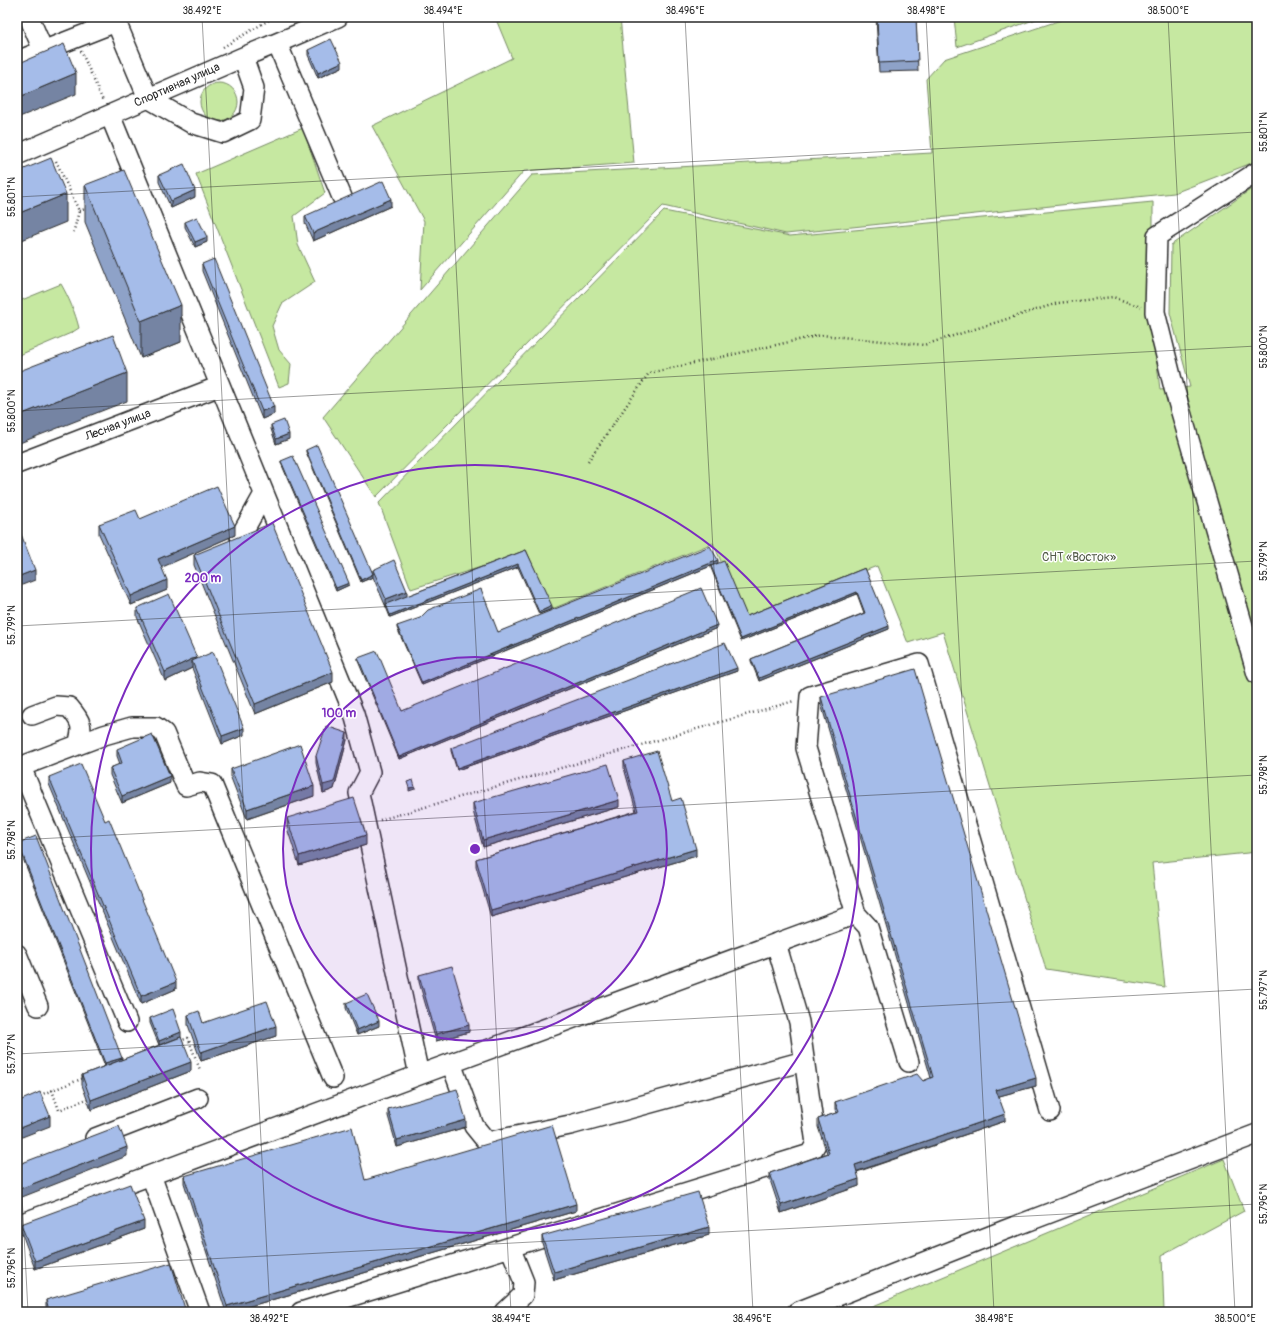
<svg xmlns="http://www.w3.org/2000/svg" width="1274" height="1329" viewBox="0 0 1274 1329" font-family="Pangolin,sans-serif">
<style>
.green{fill:#c6e8a1;stroke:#788a66}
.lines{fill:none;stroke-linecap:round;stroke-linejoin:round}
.minor-casing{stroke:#2b2b2b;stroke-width:22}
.path{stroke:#2b2b2b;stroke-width:2.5;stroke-dasharray:1 3;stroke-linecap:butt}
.minor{stroke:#fff;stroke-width:19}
.wall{fill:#8ea2c8;stroke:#2b2b2b}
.shaded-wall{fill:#7484a3;stroke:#2b2b2b}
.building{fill:#a5bce9;stroke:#2b2b2b}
.ticks{fill:none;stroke:#2b2b2b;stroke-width:1;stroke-opacity:0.45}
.ring{fill:none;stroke:#7b2cbf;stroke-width:2}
.labels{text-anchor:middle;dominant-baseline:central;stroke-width:3;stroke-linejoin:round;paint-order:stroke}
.street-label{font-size:12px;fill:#2b2b2b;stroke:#fff}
.park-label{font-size:12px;fill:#525a48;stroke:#fff}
.centre{fill:#7b2cbf;stroke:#fff;stroke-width:2}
.ring-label{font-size:12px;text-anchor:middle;font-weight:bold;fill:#7b2cbf;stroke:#fff;stroke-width:3;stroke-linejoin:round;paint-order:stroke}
.neatline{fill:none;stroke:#2b2b2b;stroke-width:1.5}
.ticks-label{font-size:10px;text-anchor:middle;fill:#2b2b2b}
</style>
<rect width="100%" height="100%" fill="#fff"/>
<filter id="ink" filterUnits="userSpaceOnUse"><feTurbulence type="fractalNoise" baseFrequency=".025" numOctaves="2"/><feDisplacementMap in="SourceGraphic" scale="8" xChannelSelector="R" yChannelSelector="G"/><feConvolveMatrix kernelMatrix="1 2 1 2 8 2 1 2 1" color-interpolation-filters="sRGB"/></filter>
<g filter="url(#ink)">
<path class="green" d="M495,17H620L634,163L524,171L420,290L424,221L372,126L512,58Z
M954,17H1042L957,47Z
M1070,17H1257V161L1174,193L786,234L663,206L376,497L323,417L532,175L932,153L926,79L944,59Z
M200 102a19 19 0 1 1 38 0a19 19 0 1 1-38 0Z
M303,128L325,193L294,216L298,245L315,282L282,304L272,326L279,350L291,364L289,383L279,387L196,174Z
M1257,185V852L1152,863L1165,987L1046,969L943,632L908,643L877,566L746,618L713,543L552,609L526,553L411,589L379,503L664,211L790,236L1153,202V327L1160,390L1190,387L1170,313L1171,245Z
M61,284C69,298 75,312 79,328L71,333L17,356V302Z
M1224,1159L1244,1211L1162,1255L1164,1312H859Z"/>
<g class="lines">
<defs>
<path id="minor" d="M29,17L43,50
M114,17L148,98L191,123L223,133L250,120L254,88L243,57
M277,43L342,197
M17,61L116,22
M17,155L243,57L277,43L338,17
M1257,172L1157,236L1155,312L1174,388L1257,674
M17,464L220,386
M240,537L264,494
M32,715L56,706L69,707C81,721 84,726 78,745
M21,767L127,1022
M17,768L104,735L132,727H156L164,733L186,786L200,782L212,784L333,1078
M856,914L868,927L909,1062
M17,954L38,1006
M451,1063L474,1126L487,1142L570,1125L804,1061
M419,1075L856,914L806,748L810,696L919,664L1050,1111
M95,1138L198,1098
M151,1175L200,1312
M17,1225L419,1075L359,793L370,772L354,714L110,115
M301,1312L810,1154L816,1144L799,1022L776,943
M505,1312L523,1295L524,1282L510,1247
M797,1312L1005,1230L1257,1134"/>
</defs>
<use href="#minor" class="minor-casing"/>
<path class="path" d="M223,47L274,17
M81,51L103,101
M56,161L79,211L73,234
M79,211L88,208
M588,461L649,373L821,335L924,345L1058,303L1113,297L1141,307
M380,820L794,701
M180,1041L188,1038L200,1070
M52,1090L59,1110L87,1099
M40,1095L84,1078"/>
<use href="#minor" class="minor"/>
</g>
<path class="wall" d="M876,17H916L918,71L879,72Z
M308,50L342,67L318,78L308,55Z
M159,175L195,197L171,208L159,182Z
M85,185L181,342L141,358L85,222Z
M391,206L313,241L305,223V216Z
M185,222L207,242L195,247L185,227Z
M202,264L274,414L262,419L202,271Z
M271,425L289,439L276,444L271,429Z
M306,450L373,574V570L407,596L526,550L552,609L539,614L518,567L390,617L386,607L373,577L361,582L306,452Z
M281,461L349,585L336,591L281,463Z
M140,519L235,535L161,567L167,590L131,605L99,534V524Z
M194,555L333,682L255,714L194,565Z
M718,563L422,685L397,628V626L498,632Z
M711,566L747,616L865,568L889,629L759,681L751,661V659L864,613L857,594L741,641L711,568Z
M137,608L197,659L244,735L222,744L192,668L165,681L137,617Z
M717,628L399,759L358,661V658L402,711Z
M737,671L457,770L451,751V748Z
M821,697L1036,1086L999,1096L1005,1121L857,1172L859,1186L781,1213L770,1180V1173L827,1153L818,1127V1119L836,1113L835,1109V1102L923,1081L931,1078L821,704Z
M347,740L334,789L323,793L316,763V756Z
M117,749L170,783L122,803L110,775V768L120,764L117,756Z
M624,761L672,801L696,856L491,917L476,866V859L636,811L624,768Z
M231,769L314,796L247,819L231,778Z
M49,777L105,821L176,989L141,1004L49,784Z
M473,803L619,807L483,847L473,811Z
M287,818L366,845L299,865L287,828Z
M18,843L122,1060L159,1045L150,1023V1018L181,1037L191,1071L91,1110L82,1085V1075L105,1066L18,846Z
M419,975L469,1032L436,1041L419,982Z
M346,1003L379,1026L357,1035L346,1008Z
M188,1015L203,1023L276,1036L201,1061L188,1025Z
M388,1109L466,1127L397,1147L388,1116Z
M184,1176L365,1180L576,1211L230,1312H226L184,1183Z
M21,1224L144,1229L35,1269L21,1231Z
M709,1235L554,1280L542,1243V1236Z
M46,1300L186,1312L47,1311L46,1307Z"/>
<path class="shaded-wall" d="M342,62V67L318,78V73Z
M76,73V94L17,118V98Z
M195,190V197L171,208V201Z
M66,194V222L17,242V214Z
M391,199V206L313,241V233Z
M207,237V242L195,247V242Z
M181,305V342L141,358V321Z
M127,373V401L17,444V416Z
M274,407V414L262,419V411Z
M289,434V439L276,444V439Z
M235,526V535L158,569V559Z
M718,560V563L422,685V683Z
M518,564V567L390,617V615Z
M35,570V580L17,587V577Z
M373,574V577L361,582V580Z
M167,580V590L131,605V596Z
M349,583V585L336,591V588Z
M407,591V599L386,604V607V599Z
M857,592V594L741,641V639Z
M552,606V609L539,614V612Z
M717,625V628L399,759V757Z
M889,626V629L759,681V678Z
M197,658V667L192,661V668L165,681V672L192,659Z
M737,668V671L457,770V768Z
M333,672V682L255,714V704Z
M244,728V735L222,744V736Z
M347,733V740L334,789L323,793V785Z
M170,776V783L122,803V796Z
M314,786V796L247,819V809Z
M415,787V789L409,791V788Z
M619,800V807L483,847V840Z
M366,835V845L299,865V856Z
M696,849V856L491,917V910Z
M176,982V989L141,1004V996Z
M379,1021V1026L357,1035V1030Z
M469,1025V1032L436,1041V1034Z
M276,1026V1036L201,1061V1052Z
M181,1032V1037L159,1045V1041Z
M122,1058V1060L105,1066V1063Z
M191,1062V1071L91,1110V1100Z
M1036,1078V1086L996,1097V1090Z
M1005,1114V1121L855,1172V1165Z
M50,1116V1126L17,1139V1129Z
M466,1120V1127L397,1147V1140Z
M127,1147V1156L17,1199V1190Z
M859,1179V1186L781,1213V1205Z
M576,1204V1211L230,1312H227V1306Z
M144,1221V1229L35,1269V1261Z
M709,1227V1235L554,1280V1272Z"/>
<path class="building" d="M877,17H916L918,61L879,63Z
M331,39L342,62L318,73L308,50Z
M64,44L76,73L17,98V64Z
M51,158L66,194L17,214V172Z
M184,164L195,190L171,201L159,175Z
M124,170L181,305L141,321L85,185Z
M383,181L391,199L313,233L305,216Z
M197,217L207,237L195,242L185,222Z
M214,259L274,407L262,411L202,264Z
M113,335L127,373L17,416V372Z
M284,420L289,434L276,439L271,425Z
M317,445L373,574L361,580L306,450Z
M293,456L349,583L336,588L281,461Z
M217,486L235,526L158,559L167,580L131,596L99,524L136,510L140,519Z
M272,523L333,672L255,704L194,555Z
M17,524L35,570L17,577Z
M710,546L718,560L422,683L397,626L420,618L428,610L481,589L498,632Z
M526,550L552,606L539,612L518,564L390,615L386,604Z
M394,560L407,591L386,599L373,570Z
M724,561L747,616L865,568L889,626L759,678L751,659L865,613L857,592L741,639L711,566Z
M701,588L717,625L399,757L358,658L377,651L402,711Z
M169,594L197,658L192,659L165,672L137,608Z
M725,643L737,668L457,768L451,748Z
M213,652L244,728L222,736L192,661Z
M915,669L1036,1078L996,1090L1005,1114L855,1165L859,1179L781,1205L770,1173L829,1153L818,1119L839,1112L835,1102L917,1074L923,1081L933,1077L821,697Z
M326,726L347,733L334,782L323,785L316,756Z
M152,734L170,776L122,796L110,768L122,763L117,749Z
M300,744L314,786L247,809L231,769Z
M657,751L672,801L681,798L696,849L491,910L476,859L638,811L624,761Z
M81,764L105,821L109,819L176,982L141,996L49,777Z
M608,764L619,800L483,840L473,803Z
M413,780L415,787L409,788L407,782Z
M354,798L366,835L299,856L287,818Z
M36,836L122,1058L105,1063L18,843Z
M452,966L469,1025L436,1034L419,975Z
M367,994L379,1021L357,1030L346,1003Z
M267,1001L276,1026L201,1052L188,1015L199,1011L203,1023Z
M173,1009L181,1032L159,1041L150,1018Z
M181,1037L191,1062L91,1100L82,1075Z
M457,1089L466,1120L397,1140L388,1109Z
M40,1092L50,1116L17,1129V1102Z
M552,1125L576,1204L227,1306L184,1176L352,1127L365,1180Z
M119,1126L127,1147L17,1190V1165Z
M130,1184L144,1221L35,1261L21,1224Z
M698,1192L709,1227L554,1272L542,1236Z
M171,1263L186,1312H45L49,1311L46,1300Z"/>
</g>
<path class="ticks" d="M202,17L270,1312M443,17L511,1312M685,17L753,1312M926,17L994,1312M1168,17L1235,1312M17,197L1257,132M17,411L1257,346M17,626L1257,561M17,840L1257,775M17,1054L1257,989M17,1098L28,1312M17,1269L1257,1204"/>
<circle cx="475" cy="849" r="192" fill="#7b2cbf" fill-opacity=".12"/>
<g class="ring">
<circle cx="475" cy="849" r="192"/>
<circle cx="475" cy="849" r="384"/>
</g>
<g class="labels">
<g class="street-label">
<text transform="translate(177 85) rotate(-24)">Спортивная улица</text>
<text transform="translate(118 425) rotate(-21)">Лесная улица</text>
</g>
<g class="park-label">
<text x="1079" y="557">СНТ «Восток»</text>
</g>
</g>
<circle cx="475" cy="849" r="6" class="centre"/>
<g class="ring-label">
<text x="203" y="582">200 m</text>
<text x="339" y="717">100 m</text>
</g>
<rect width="1274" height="1329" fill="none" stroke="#fff" stroke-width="44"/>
<rect x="22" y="22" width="1230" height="1285" class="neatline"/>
<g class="ticks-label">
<text x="202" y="14">38.492°E</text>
<text x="443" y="14">38.494°E</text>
<text x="685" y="14">38.496°E</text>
<text x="926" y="14">38.498°E</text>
<text x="1168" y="14">38.500°E</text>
<text transform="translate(1263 132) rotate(-90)" y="4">55.801°N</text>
<text transform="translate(11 197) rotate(-90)" y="4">55.801°N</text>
<text transform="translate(1263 347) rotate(-90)" y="4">55.800°N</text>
<text transform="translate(11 411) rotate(-90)" y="4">55.800°N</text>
<text transform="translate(1263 561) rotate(-90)" y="4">55.799°N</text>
<text transform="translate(11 625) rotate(-90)" y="4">55.799°N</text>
<text transform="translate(1263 775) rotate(-90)" y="4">55.798°N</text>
<text transform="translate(11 840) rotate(-90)" y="4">55.798°N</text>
<text transform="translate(1263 990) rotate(-90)" y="4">55.797°N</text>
<text transform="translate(11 1054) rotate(-90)" y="4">55.797°N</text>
<text transform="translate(1263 1204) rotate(-90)" y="4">55.796°N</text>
<text transform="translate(11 1268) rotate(-90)" y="4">55.796°N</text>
<text x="269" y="1322">38.492°E</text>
<text x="511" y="1322">38.494°E</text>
<text x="752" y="1322">38.496°E</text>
<text x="994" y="1322">38.498°E</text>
<text x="1235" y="1322">38.500°E</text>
</g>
</svg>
